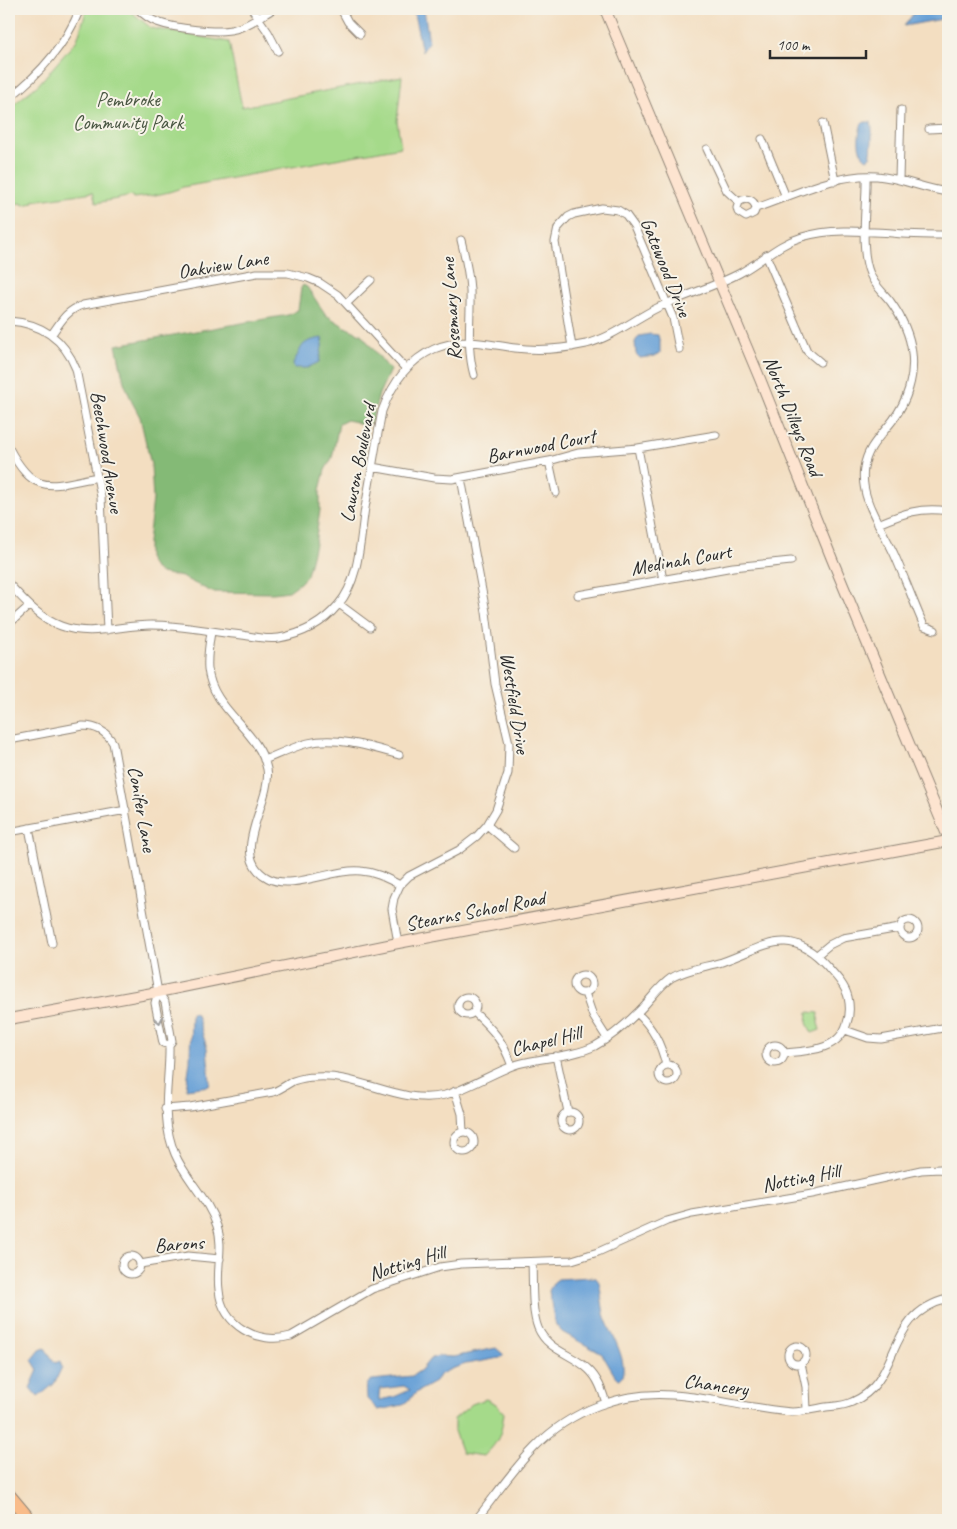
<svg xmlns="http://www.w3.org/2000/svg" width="957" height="1529" viewBox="0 0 957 1529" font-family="Caveat,sans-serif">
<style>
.green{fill:#a5da8a;stroke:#68825a}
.forest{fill:#84ba76;stroke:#587250}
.water{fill:#69a1d7;stroke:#4a6681;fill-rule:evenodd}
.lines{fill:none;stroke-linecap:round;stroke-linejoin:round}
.street-casing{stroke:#8f8476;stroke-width:9}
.secondary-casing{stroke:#8f8476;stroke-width:12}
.highway-casing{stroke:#8f8476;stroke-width:14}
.street{stroke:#fff;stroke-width:7}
.secondary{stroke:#fde4d0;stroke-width:10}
.highway{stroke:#f9bc8a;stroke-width:12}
.oneway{stroke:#a0a0a0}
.labels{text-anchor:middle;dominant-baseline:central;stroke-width:4;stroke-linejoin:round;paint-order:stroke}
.park-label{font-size:20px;fill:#4a5743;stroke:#f7f3e8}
.street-label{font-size:20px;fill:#2b2b2b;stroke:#f7f3e8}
</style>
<rect width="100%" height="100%" fill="#f7f3e8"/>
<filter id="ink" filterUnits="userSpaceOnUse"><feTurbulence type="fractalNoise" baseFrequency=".02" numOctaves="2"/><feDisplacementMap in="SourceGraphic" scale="10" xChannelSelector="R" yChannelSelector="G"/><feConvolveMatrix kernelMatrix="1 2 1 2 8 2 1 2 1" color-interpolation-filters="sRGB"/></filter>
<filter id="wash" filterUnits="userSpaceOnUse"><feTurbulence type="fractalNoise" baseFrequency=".0096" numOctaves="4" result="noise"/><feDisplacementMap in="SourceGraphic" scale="20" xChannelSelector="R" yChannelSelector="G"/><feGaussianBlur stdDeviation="1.12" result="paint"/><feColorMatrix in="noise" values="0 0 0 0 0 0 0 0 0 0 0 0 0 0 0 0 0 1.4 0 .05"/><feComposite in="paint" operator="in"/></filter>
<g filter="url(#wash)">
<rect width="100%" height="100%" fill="#f3dec1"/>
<path class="green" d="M87,9H128L151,28L229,42L242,107L402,76L397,121L401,147L183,187C167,194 150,196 133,198L132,196L96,203L93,192L33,201V203L23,205L22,203L9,205V108L38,85L77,40Z
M808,1012L819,1013L818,1023L820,1030L812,1033L807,1023Z
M486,1399L496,1404L504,1413C501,1435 500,1440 484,1456L462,1453L454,1431V1419L472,1404Z"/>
<path class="forest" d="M303,285L307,287L326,315L347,328L361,334L390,370L379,394L372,420L369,425L364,426L356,422L347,420L339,424L332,458L325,470L320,490V510L315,544L307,575L300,583L289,591L273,593L212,592L182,577L161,573L153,567L148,558V542L153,499L151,465L140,417L132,402L124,382L116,345L288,315L298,310L301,288Z"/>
<path class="water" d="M413,9H424L429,42L422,52Z
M917,9H948V18L904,26Z
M866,122H871C873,127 872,152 870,157L867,159C856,152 858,134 862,123Z
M650,334L658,335L660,343V353L655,356L640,358L636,354L635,342L639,336Z
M322,338L323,342L319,362L307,368H294L293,363C304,345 299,342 322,338Z
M191,1013H194L197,1015L207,1048L210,1082L209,1086L186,1089L190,1061Z
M590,1277L596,1278L599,1282C601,1292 602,1303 604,1314C609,1331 630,1362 621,1378L618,1379L615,1376L602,1354L562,1332L556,1325L554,1319L549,1291L553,1283L558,1279Z
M45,1348L55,1363L60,1361L62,1367L54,1384L38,1397L30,1388L38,1370L32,1360L40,1350Z
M496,1348L504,1355L500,1358L466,1364L451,1369L439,1375L435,1382L417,1392L403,1405L378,1410L367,1399C367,1391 364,1384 372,1380L412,1376L421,1370L430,1359L438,1356L453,1357ZM404,1386L410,1390L394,1397L379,1400V1395L380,1389Z"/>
</g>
<g filter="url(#ink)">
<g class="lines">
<defs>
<path id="street" d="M138,9C144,15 149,19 157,22C173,28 219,34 235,29C249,26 261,16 273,9
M252,9L268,32L278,51
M341,9L348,22L360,34
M9,98C39,75 66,44 80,9
M823,123L835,181
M929,129L948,128
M762,139L786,197
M707,149L727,191L739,202
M866,176C867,205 859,248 870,274C874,285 883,292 890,301C901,316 910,334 912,353C915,377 907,401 893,420C881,436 867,447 864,468C859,499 883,529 895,556C905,579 914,603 924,626L935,630
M899,179L901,110
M739,202L737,208L738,212L746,217L754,213L756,208C795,195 835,173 877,176C902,178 924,189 948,192
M739,202C746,197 754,199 756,208
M461,240C465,256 469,273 470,290C471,319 466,347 474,375
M766,255L807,351L820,362
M347,303L371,280
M9,321C41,323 64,339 76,369L101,497L107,630
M52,334C61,321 67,310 83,305L257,273H288L308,278L320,283L338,295L406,369
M572,347L555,242L558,228L568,217L574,214L602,208L618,210L626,215L634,226L673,318L679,349
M9,448C35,497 50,486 97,477
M638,448L663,580
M549,461L556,493
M372,467L434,478L452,479L549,461L578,453L638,448L716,435
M878,524C904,513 920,507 948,511
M9,584C25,601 39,618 61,626C91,637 121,625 151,625C182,625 212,632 242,635C254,637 267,640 279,638C302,634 323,623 338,605C360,580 360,539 365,508C371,476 376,443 382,411C392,384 407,361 434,349C464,336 485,344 515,348C539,351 563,349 586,344C613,337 633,320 657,308C684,295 714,287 740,273C762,261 778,244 802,237C831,228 862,231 892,233C910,235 929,235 948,235
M578,595L733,567L791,561
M339,604L370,627
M9,624L29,606
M211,632C209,644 207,657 208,669C212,710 259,730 267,769C273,802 226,855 268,878C291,891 334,868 361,871C376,872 388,879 400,885
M9,740L83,726C96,726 106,731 113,743L158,992L155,1003L163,1043L169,1045
M264,760C279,754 293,747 308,743C337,736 371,747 399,755
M487,825L514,848
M29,828L52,943
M9,832L126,810
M900 929a9 9 0 1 1 18 0a9 9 0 1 1-18 0Z
M398,943L392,909L394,898L400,885L409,876L459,850L477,836L487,825L496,810L508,773L509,743L495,684L486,612L461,478
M817,955L829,945L843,938L900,928
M574 984a9 9 0 1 1 18 0a9 9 0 1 1-18 0Z
M158,992L165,1002L172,1041L169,1045C170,1084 159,1116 175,1154C186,1180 208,1198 217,1226C224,1247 216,1268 219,1290C222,1326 258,1345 291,1336L372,1289L440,1267L461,1264L572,1260L598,1252L667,1221L692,1214L812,1194L921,1170L940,1169L948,1171
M585,993L593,1016L607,1038
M458 1006a9 9 0 1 1 18 0a9 9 0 1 1-18 0Z
M474,1012C494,1031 502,1039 512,1066
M637,1013C653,1028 661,1044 666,1065
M845,1030L868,1038L881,1039L948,1027
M766 1054a9 9 0 1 1 18 0a9 9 0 1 1-18 0Z
M556,1056L568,1112
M659 1074a9 9 0 1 1 18 0a9 9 0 1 1-18 0Z
M455,1091L462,1114L463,1132
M165,1109L190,1107L273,1092C281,1089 286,1085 293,1081C299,1079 308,1077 315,1077C359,1073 400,1106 445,1095C471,1088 493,1072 518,1064C543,1057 572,1057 595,1046C610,1038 625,1025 637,1013C649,1002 658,987 671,978C686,969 706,967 722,962C765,947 789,924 827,966C835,975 845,985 848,997C850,1006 850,1015 847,1023C839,1051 808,1051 784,1053
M561 1121a9 9 0 1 1 18 0a9 9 0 1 1-18 0Z
M454 1142a10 10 0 1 1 20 0a10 10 0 1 1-20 0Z
M122 1265a9 9 0 1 1 18 0a9 9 0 1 1-18 0Z
M532,1262C533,1281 531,1310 538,1328C548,1351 571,1353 588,1369C598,1378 602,1390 606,1403
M140,1264L188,1256L220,1259
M788 1355a9 9 0 1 1 18 0a9 9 0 1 1-18 0Z
M801,1363L806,1387L807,1410
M476,1520C495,1496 513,1469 535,1447C571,1410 622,1391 672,1395C697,1396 723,1402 747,1406C762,1408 777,1411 792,1412C803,1412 815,1409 826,1407C835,1406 844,1406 852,1402C903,1381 883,1314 948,1299"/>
<path id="secondary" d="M605,9L760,379L832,559L948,837
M9,1019L158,992L398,943L948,841"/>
<path id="highway" d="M9,1495L30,1520
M9,1519L10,1520"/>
</defs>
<use href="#street" class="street-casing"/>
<use href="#secondary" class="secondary-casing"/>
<use href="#highway" class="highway-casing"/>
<use href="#street" class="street"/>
<use href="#secondary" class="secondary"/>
<use href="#highway" class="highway"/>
</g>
<defs><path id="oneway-chevron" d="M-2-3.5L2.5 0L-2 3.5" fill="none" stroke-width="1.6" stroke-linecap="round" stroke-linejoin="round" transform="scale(1.25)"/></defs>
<use class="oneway" href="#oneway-chevron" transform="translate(159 1020) rotate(79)"/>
</g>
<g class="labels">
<g class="park-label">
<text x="128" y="99">Pembroke<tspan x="128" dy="23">Community Park</tspan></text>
</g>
<g class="street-label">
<text transform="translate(223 265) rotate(-9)">Oakview Lane</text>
<text transform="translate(666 267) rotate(68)">Gatewood Drive</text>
<text transform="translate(451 309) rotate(-94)">Rosemary Lane</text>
<text transform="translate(793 416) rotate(68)">North Dilleys Road</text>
<text transform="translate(541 446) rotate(-11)">Barnwood Court</text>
<text transform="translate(107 452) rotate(81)">Beechwood Avenue</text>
<text transform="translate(358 463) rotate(-79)">Lawson Boulevard</text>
<text transform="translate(681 560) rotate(-10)">Medinah Court</text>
<text transform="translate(515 703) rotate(81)">Westfield Drive</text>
<text transform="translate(142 809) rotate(80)">Conifer Lane</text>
<text transform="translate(475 911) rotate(-11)">Stearns School Road</text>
<text transform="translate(546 1041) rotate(-14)">Chapel Hill</text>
<text transform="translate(801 1178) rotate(-11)">Notting Hill</text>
<text transform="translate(179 1244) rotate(-4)">Barons</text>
<text transform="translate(407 1263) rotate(-17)">Notting Hill</text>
<text transform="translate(716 1385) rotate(8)">Chancery</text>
</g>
</g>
<rect width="957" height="1529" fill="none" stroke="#f7f3e8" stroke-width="30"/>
<path d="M770 50v8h96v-8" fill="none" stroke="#2b2b2b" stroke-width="2.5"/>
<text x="777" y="50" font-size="15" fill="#2b2b2b" stroke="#f7f3e8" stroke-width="4" paint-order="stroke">100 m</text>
</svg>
